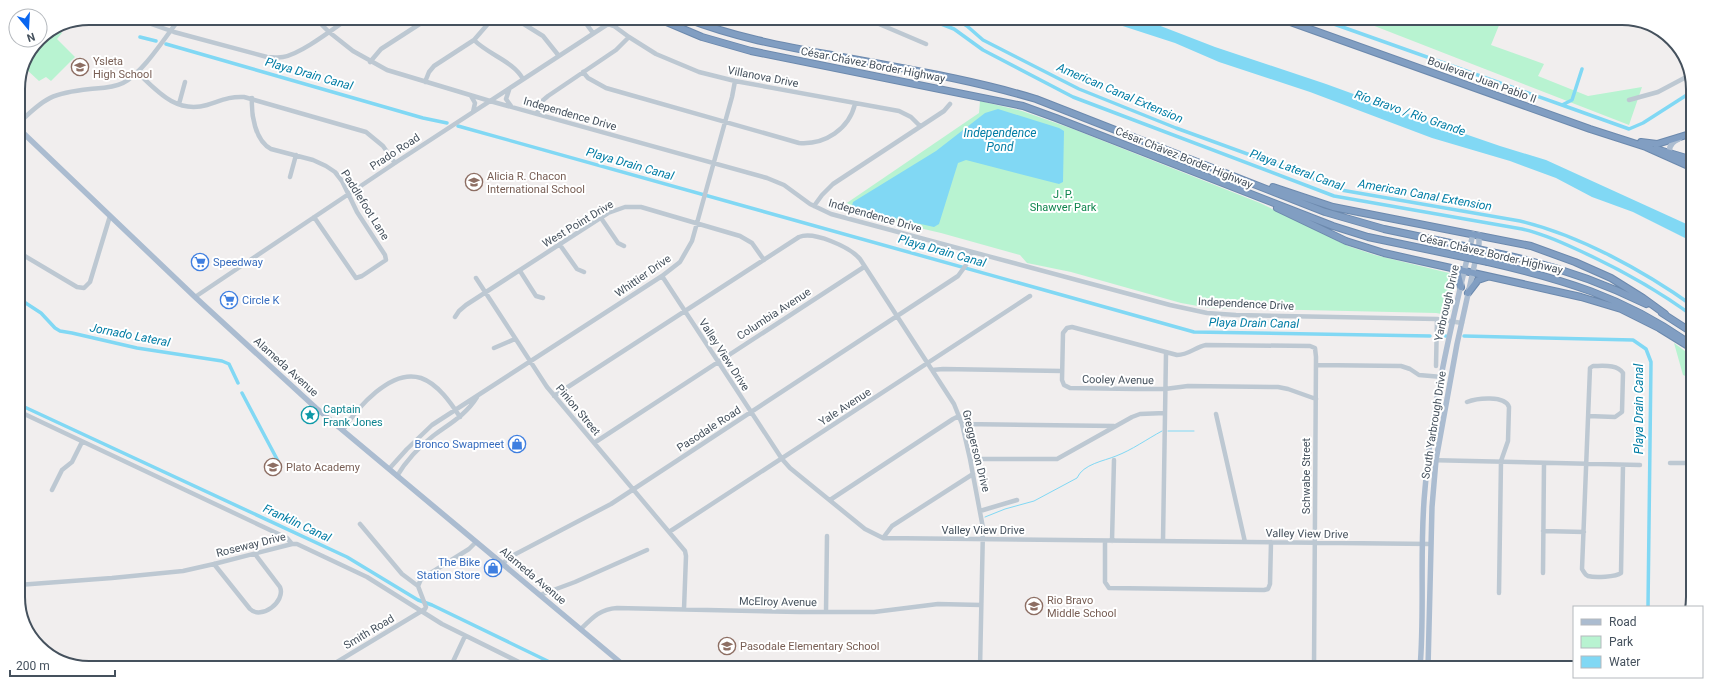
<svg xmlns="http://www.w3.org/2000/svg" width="1711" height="686" viewBox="0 0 1711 686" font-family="Roboto,sans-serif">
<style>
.green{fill:#b8f3d1}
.water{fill:#81d8f4}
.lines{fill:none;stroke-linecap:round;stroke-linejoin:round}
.stream{stroke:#81d8f4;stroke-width:1}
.canal{stroke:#81d8f4;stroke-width:3.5}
.highway-casing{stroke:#6c89ad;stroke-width:8}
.minor{stroke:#bdc8d2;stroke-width:4.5}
.major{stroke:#abbcd0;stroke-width:5.5}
.highway{stroke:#819ec2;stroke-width:6}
.rail{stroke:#b0b3b9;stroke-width:1}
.highway-bridge-casing{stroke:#6c89ad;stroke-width:8;stroke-linecap:butt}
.highway-bridge{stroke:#819ec2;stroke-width:6}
.labels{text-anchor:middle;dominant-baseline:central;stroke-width:4;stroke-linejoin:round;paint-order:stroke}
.education-label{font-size:11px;fill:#785e54;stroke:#fff;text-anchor:start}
.street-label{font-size:11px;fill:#45515d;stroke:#fff}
.park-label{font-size:11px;fill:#0f854e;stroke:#fff}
.shop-label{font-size:11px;fill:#366cbe;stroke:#fff;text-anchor:start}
.culture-label{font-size:11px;fill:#0d838f;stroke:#fff;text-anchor:start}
.water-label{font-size:12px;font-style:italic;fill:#027da5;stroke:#fff}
.rim{fill:none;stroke:#45515d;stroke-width:2}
</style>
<rect width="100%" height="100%" fill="#f1eeee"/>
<path class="green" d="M1354,18H1502L1491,45L1544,64L1538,76L1588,96L1642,87L1629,125Z
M56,27L62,33L57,39L75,57L51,81L46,77L39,81L26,69L24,71L38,40Z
M980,101L1022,111L1073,129L1260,203L1348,246L1375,255L1453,274L1456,279L1450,313L1448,315L1436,313L1209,308L1181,303L1071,272L1027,263L1020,255L941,233L838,209L979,113Z
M1674,343L1693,357V379L1683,375Z"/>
<path class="water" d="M1098,18H1135L1158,25L1215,47L1326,84L1436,124L1500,146L1546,160L1693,227V242L1633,212L1592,197L1556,178L1510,161L1432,138L1310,92L1219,62L1175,43Z
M998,109L1059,128L1064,131L1063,182L1059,184L966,160L958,163L939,224L934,227L854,209L852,206L853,202L936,151L985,113Z"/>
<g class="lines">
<path class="stream" d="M1168,431H1194
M985,517L1005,509L1034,501L1077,478C1083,464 1104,461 1116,456C1132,450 1147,439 1162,431"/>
<path class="canal" d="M926,18L954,29L983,50L1073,97L1334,196L1522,229C1541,233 1559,241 1576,249C1618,268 1656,289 1693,316
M954,18L967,26L983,40L1079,89L1176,128L1308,176L1329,186L1341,190L1520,221C1579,235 1644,271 1693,306
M1317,18L1562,105L1572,100L1582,69
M140,37L156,41
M166,44L423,118L447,123
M1562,105L1629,129L1643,123L1693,91
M458,126L1194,332L1430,336
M18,298L41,313L55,328L60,331L72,333L137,348L222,361L229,364L238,383
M1441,336H1446
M1464,336L1633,340L1646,349L1651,362L1648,607
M242,393L278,461
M18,404L347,557L418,600L432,605L562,668"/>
<defs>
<path id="highway" d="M657,18L702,37L751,51L1023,106L1056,118L1333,226L1368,237L1454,255
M685,18C734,37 781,46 832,55C900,68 970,79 1036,99L1325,212L1384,229L1455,244
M1279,18L1590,129L1646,147L1693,168
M1641,142L1657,144L1693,133
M1656,149L1693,160
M1273,187L1333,207L1531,246L1575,262L1611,278L1643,298L1665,314
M1277,208L1346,241L1384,253L1581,297L1621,309L1659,328L1693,349
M1491,252C1546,263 1595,279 1646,304
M1488,262C1562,279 1623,297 1686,341
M1453,270L1458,275L1461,287
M1468,293L1478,280L1487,277
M1662,313L1693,333"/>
</defs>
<use href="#highway" class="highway-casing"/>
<path class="minor" d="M315,18L329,32L353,51L387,70L490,101L767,178L784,185L810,204L831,214L1170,305L1207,313L1236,315L1437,319L1462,323
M514,18L543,36L559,56
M582,18L593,33
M865,18L926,44
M137,19L174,32L267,57C272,57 277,58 283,57C301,54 333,29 349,18
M474,40C489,55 513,61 523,79
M370,62L381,49L429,18
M137,72C157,91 176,114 207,105C220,101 230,96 244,97L366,132L383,146L395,163
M583,72L588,78L606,88L799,143C825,145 849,129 855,104
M425,82L429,72L434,66L474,40L493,18
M509,90L506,99L511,106
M471,96L475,103L473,112
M252,98C251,114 255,141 271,149L313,160L326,166L335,172L342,181L357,212L385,255L386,260L362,276L356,278L314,217
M1629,100L1658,92L1690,75
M179,104L185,82
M537,114L541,102L548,96L616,50L629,37
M18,124C45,97 53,93 90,89C102,88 113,88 123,83C143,73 166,36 180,18
M290,177L296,155
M814,206L822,195L833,184L944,111L950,104
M601,218L618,243L624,246
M560,245L577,269L584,272
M18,252L77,287L84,288L90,282L110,216
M520,271L536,296L543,298
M662,276L782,459L790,468L865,529L883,538L1431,544
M476,278L547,387L685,551L686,556L684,609
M195,297L395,163L608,24L614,26L629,37L656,54L699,72L735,81L899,111L911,117L920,126
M455,317L459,311L466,305L608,213L625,207H641L740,236L752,243L764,260
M494,348L515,339
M1316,365L1401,366L1410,369L1419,375L1442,377
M1436,366L1437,319
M932,370L943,369L1062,371
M554,396L799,237C814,231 850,247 860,259L954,404L962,424L970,459L983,528L980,668
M1467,402C1477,398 1505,395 1509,407L1508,441L1501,461L1499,593
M18,411L287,538L292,544
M1216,414L1245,542
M1588,416L1615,417L1622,412L1623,373C1617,364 1603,366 1593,366L1590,368L1582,569C1584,572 1585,575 1588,576C1595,578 1616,577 1621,573L1623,465
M962,424L1114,426
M343,430C357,408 391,368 421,378C438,384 451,403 460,417
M594,443L864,267
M970,459H1057L1132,417L1140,414L1165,413
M1427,460L1640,465
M1670,463H1693
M389,469L407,449L432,425L662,276L680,262L692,241L732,97L735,81
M397,476C406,461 419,447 433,436C449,424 466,415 477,397
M52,490L62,470L72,462L82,442
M830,500L953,419L959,416
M980,511L1017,500
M1543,531L1584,532
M669,532L1030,296
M883,538L892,526L973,474
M1105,541V582L1109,588L1264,590L1268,589L1270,584L1271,542
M1112,541L1114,460
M1163,541L1166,353
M214,564L250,609C261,620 286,602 280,587L255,554
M503,564L508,558L611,504L958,276L966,265L972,253
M1543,573L1544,463
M18,585L112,578L183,571L214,564L292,544H297L367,577L442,624L531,668
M418,586L421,579L469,549L476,542
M540,595L575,582L647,550
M826,612L827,536
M581,629C592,618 600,609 617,608L799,612H874L938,604L981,605
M327,668L425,609L426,607L418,586L402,574L360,524
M450,668L465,636
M1314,668L1316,357L1315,348L1310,346L1206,345C1195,347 1189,355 1177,355L1072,327L1067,328L1063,333L1062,380L1064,385L1070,388L1135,389H1165L1188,386L1278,387L1288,389L1316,399"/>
<path class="major" d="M18,128L195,297L316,408L627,668
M1670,155C1668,147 1671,142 1679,139
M1420,668C1425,609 1419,549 1425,489C1432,403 1453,318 1473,234
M1428,668L1432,507L1436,460L1457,344L1479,244V235"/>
<use href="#highway" class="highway"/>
<path class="rail" d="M42,648L78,666"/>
<defs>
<path id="highway-bridge" d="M1455,244L1491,252
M1454,255L1488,262"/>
</defs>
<use href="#highway-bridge" class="highway-bridge-casing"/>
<use href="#highway-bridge" class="highway-bridge"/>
</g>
<defs>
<symbol id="school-ring" viewBox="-11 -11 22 22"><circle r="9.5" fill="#fff" stroke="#8d6e63" stroke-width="1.5"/><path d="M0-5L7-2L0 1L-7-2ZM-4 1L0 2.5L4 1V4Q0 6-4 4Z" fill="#8d6e63"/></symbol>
<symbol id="supermarket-ring" viewBox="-11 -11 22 22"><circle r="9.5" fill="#fff" stroke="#3f7fe0" stroke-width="1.5"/><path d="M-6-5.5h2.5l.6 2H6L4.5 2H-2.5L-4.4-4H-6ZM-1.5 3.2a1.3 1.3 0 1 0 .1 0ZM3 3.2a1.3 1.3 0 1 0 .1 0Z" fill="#3f7fe0"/></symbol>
<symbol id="sight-ring" viewBox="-11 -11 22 22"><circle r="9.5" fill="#fff" stroke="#0f9aa8" stroke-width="1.5"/><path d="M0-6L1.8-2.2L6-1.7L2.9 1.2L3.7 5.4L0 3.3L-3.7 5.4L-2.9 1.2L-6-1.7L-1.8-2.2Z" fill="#0f9aa8"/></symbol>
<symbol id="shop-ring" viewBox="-11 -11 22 22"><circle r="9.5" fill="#fff" stroke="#3f7fe0" stroke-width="1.5"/><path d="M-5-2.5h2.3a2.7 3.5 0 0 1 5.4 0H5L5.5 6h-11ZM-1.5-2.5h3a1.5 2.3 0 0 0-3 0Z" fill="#3f7fe0"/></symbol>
</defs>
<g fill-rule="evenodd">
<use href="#school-ring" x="70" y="57" width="20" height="20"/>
<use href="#school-ring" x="464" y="172" width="20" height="20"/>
<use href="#supermarket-ring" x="190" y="252" width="20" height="20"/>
<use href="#supermarket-ring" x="219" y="290" width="20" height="20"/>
<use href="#sight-ring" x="300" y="405" width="20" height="20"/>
<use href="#shop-ring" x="507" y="434" width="20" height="20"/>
<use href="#school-ring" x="263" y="457" width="20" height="20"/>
<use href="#shop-ring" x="483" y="558" width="20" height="20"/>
<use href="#school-ring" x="1024" y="596" width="20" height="20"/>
<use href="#school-ring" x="717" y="636" width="20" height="20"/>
</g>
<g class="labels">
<g class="education-label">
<text x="93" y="61">Ysleta<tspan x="93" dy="13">High School</tspan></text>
<text x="487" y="176">Alicia R. Chacon<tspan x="487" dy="13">International School</tspan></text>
<text x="286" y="467">Plato Academy</text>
<text x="1047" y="600">Rio Bravo<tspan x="1047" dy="13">Middle School</tspan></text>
<text x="740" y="646">Pasodale Elementary School</text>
</g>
<g class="street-label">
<text transform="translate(873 65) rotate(11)">César Chávez Border Highway</text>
<text transform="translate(763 77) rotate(11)">Villanova Drive</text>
<text transform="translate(1482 80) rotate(20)">Boulevard Juan Pablo II</text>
<text transform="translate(570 114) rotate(16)">Independence Drive</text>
<text transform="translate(395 152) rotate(-33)">Prado Road</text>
<text transform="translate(1184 158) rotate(22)">César Chávez Border Highway</text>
<text transform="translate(365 205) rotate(58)">Paddlefoot Lane</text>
<text transform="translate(875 216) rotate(16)">Independence Drive</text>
<text transform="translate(578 224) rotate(-31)">West Point Drive</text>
<text transform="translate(1491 254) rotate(13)">César Chávez Border Highway</text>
<text transform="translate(643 276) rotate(-35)">Whittier Drive</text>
<text transform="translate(1447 303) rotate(-77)">Yarbrough Drive</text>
<text transform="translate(1246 304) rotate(3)">Independence Drive</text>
<text transform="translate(774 314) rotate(-33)">Columbia Avenue</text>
<text transform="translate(724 355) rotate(57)">Valley View Drive</text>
<text transform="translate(286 367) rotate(42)">Alameda Avenue</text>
<text transform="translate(1118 380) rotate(1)">Cooley Avenue</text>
<text transform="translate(845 407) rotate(-33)">Yale Avenue</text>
<text transform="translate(578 410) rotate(50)">Pinion Street</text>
<text transform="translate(1434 425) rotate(-81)">South Yarbrough Drive</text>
<text transform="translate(709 429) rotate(-33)">Pasodale Road</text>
<text transform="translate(976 451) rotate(76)">Greggerson Drive</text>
<text transform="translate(1306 476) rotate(-90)">Schwabe Street</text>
<text x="983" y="530">Valley View Drive</text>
<text transform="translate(1307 534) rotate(1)">Valley View Drive</text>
<text transform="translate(251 545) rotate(-14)">Roseway Drive</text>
<text transform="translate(533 576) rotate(40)">Alameda Avenue</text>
<text transform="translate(778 602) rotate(1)">McElroy Avenue</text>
<text transform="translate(369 632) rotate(-31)">Smith Road</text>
</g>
<g class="park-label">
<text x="1063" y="194">J. P.<tspan x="1063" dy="13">Shawver Park</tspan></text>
</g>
<g class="shop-label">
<text x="213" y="262">Speedway</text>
<text x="242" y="300">Circle K</text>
<text x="504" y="444" text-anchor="end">Bronco Swapmeet</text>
<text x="480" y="562" text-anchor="end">The Bike<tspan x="480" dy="13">Station Store</tspan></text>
</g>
<g class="culture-label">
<text x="323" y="409">Captain<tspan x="323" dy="13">Frank Jones</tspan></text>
</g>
<g class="water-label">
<text transform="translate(309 74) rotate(16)">Playa Drain Canal</text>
<text transform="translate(1120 93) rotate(23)">American Canal Extension</text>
<text transform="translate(1410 113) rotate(19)">Río Bravo / Rio Grande</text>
<text x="1000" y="133">Independence<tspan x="1000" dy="14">Pond</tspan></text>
<text transform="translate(630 164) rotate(16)">Playa Drain Canal</text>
<text transform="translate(1297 170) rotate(20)">Playa Lateral Canal</text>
<text transform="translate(1425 195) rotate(10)">American Canal Extension</text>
<text transform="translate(942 251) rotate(16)">Playa Drain Canal</text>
<text transform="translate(1254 323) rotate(1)">Playa Drain Canal</text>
<text transform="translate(130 335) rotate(11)">Jornado Lateral</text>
<text transform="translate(1639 409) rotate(-90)">Playa Drain Canal</text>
<text transform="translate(297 523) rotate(25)">Franklin Canal</text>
</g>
</g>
<path d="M0 0H1711V686H0ZM89 25H1622A64 64 0 0 1 1686 89V597A64 64 0 0 1 1622 661H89A64 64 0 0 1 25 597V89A64 64 0 0 1 89 25Z" fill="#fff" fill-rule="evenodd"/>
<path class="rim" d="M89 25H1622A64 64 0 0 1 1686 89V597A64 64 0 0 1 1622 661H89A64 64 0 0 1 25 597V89A64 64 0 0 1 89 25Z"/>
<rect x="1573" y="606" width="130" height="72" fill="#ffffff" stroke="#b5b9be"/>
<rect x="1581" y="619" width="20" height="6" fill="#abbcd0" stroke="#b5b9be"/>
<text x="1609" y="626" font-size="12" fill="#45515d">Road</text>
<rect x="1581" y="636" width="20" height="12" fill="#b8f3d1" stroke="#b5b9be"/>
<text x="1609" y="646" font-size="12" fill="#45515d">Park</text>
<rect x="1581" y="656" width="20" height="12" fill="#81d8f4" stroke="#b5b9be"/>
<text x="1609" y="666" font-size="12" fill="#45515d">Water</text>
<g transform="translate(28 28) rotate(162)"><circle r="19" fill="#ffffff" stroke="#b5b9be"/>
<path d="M0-3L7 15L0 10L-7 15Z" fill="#0966f0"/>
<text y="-6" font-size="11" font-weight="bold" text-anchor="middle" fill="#45515d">N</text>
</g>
<path d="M10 670v6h105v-6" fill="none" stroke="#45515d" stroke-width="2"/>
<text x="16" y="670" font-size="12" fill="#45515d" stroke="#ffffff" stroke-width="3" paint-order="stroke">200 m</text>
</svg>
